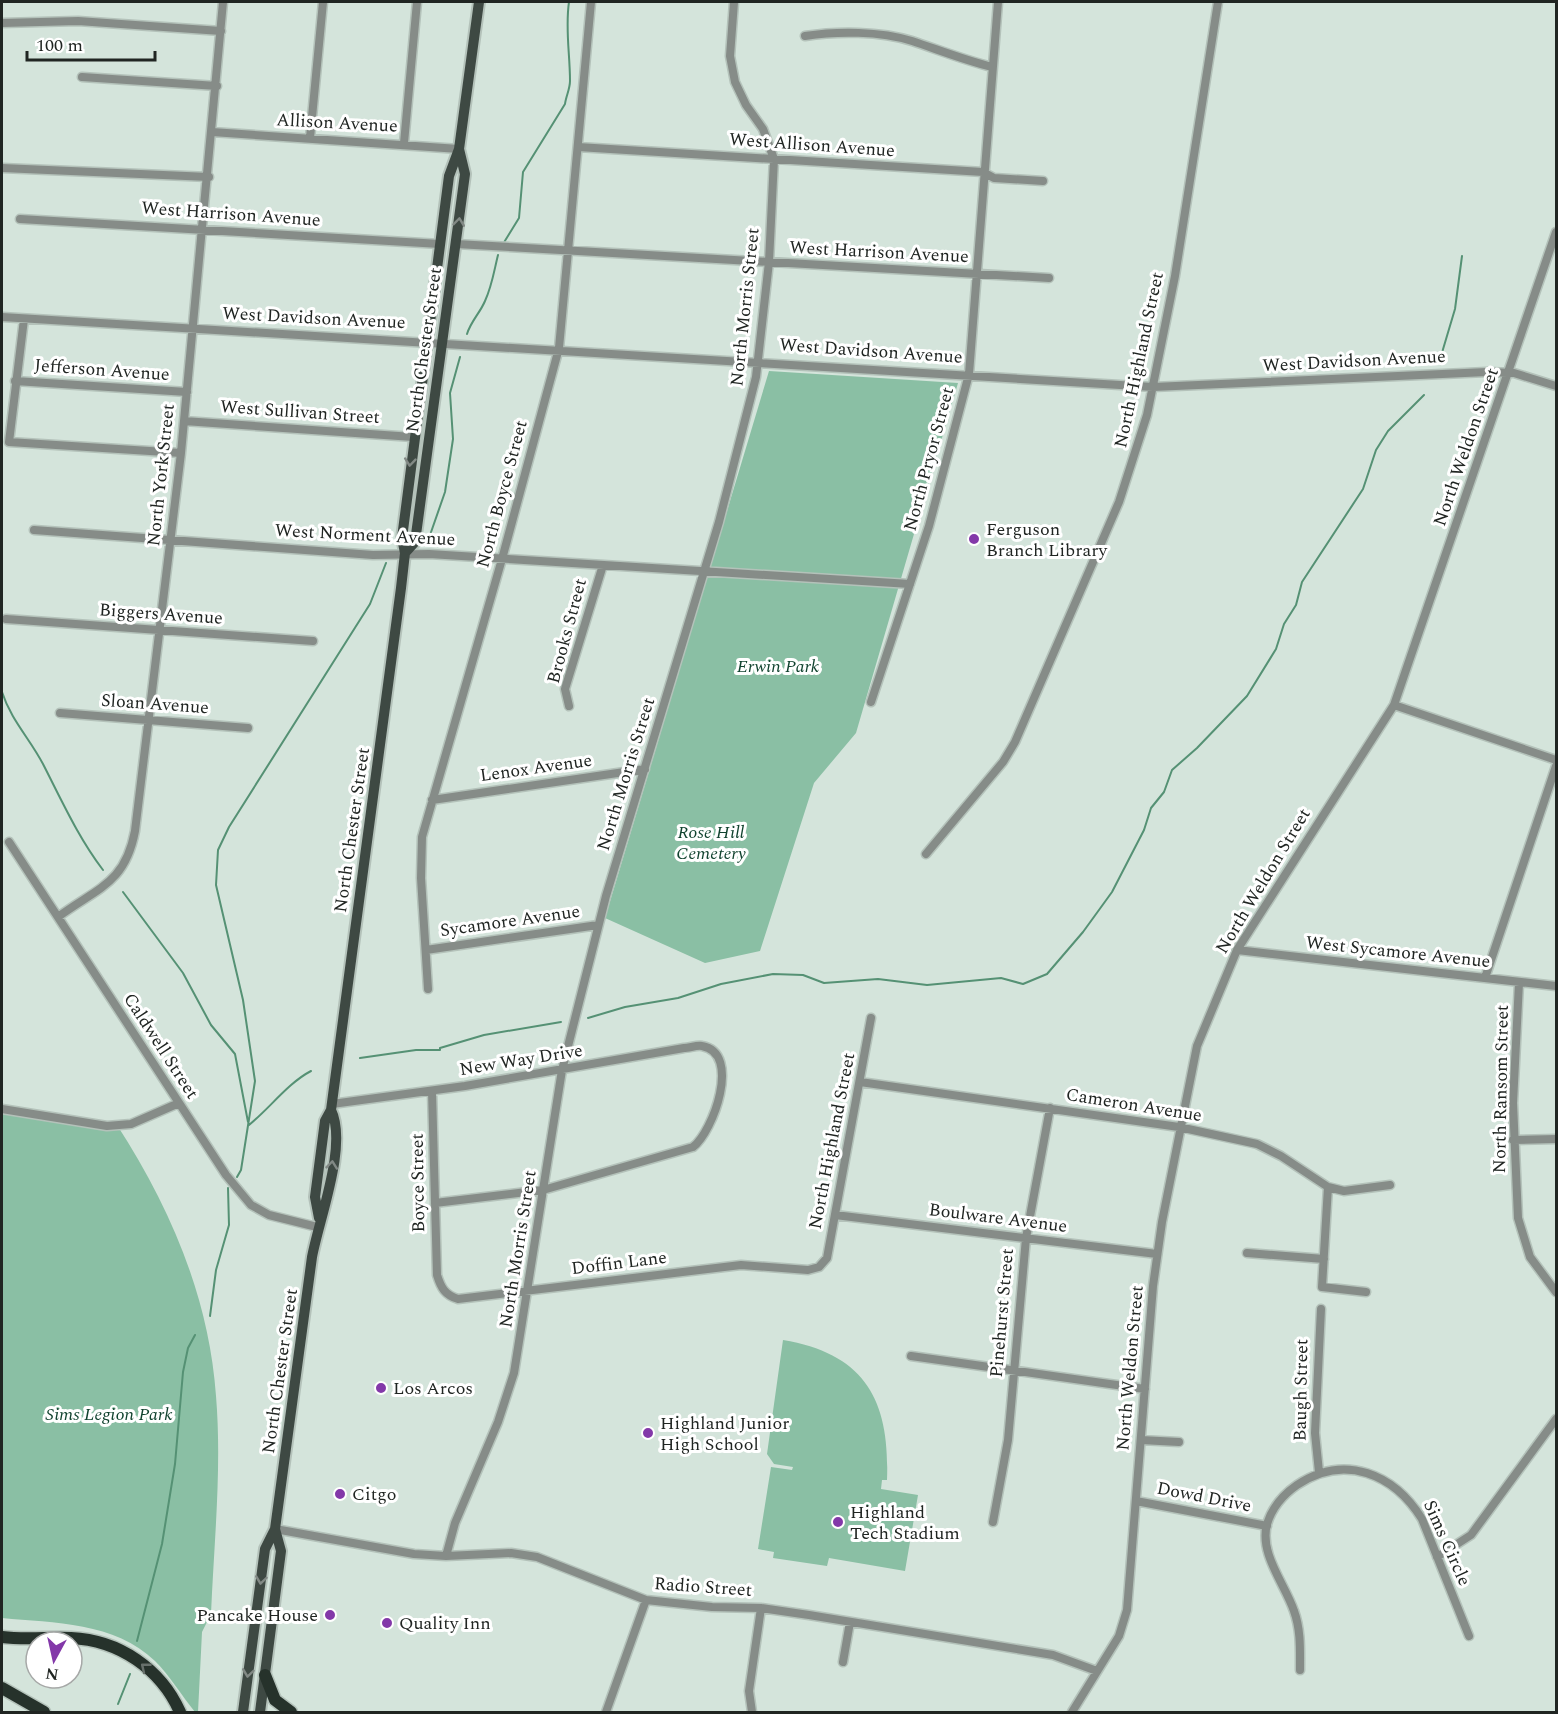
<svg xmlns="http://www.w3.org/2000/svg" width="1558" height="1714" viewBox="0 0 1558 1714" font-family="Spectral,serif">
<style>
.green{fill:#8abfa4}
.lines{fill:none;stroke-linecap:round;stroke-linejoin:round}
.stream{stroke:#559174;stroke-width:2}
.minor-casing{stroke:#b4c2ba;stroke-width:11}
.major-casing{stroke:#b4c2ba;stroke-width:14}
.highway-casing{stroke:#b4c2ba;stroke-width:15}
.minor{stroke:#868c88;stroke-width:8}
.major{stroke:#3e4943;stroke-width:10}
.highway{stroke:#26322b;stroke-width:12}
.oneway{stroke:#828985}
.oneway2{stroke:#67706b}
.poi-dot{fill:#8338a9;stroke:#fff;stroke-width:2}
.labels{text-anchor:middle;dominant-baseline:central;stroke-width:6;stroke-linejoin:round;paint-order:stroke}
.street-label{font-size:18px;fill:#202522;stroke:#fff}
.poi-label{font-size:18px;fill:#202522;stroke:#fff;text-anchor:start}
.park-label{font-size:18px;font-style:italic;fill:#11432f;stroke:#fff}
</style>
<rect width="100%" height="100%" fill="#d4e4db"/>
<path class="green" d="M769,371L958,383L856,733L814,783L760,951L705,963L605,918Z
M2,1109L117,1125C170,1207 209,1297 216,1396C222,1468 214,1542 211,1614L202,1632L198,1712H195C182,1696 170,1676 155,1661C115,1622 54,1623 2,1618Z
M783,1340C866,1354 890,1401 887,1480H882L881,1489L918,1495L905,1571L829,1558L827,1566L773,1558L774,1552L758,1549L771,1467L792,1470L793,1467L774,1464L767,1454Z"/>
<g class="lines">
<path class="stream" d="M503,244L519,218L523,172L565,104C566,96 570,89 570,81C570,54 565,28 569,2
M467,334C471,321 480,313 485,301C492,286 494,271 498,255
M1441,356L1455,309L1462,256
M429,538L445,492L453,439L450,393L460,357
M2,692C11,720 30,739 43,764C62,801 78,837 103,870
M123,892L183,973L211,1025L235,1054L248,1122
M588,1018L625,1007L678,998L721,984L773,974L803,975L824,983L878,979L927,985L1001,978L1023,984L1047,974L1083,932L1112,892L1144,830L1151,808L1164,792L1172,770L1197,748L1247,696L1276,649L1284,624L1296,605L1302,582L1363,489L1376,450L1388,431L1424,395
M360,1058L416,1050H440V1048L484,1035L561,1022
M249,1125C270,1108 288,1083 311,1071
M237,1177L241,1170L255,1081L243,1000L216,885L218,850L229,827L370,604L386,563
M210,1316L216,1270L229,1225L228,1188
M137,1641L162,1544L175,1464L183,1372L188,1348L195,1335
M118,1704L130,1674"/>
<defs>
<path id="minor" d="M2,23L78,21L221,31
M805,36C837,31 880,31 912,41C939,50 964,60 992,67
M82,77L217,86
M212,132L459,149
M310,138L323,2
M404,143L417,2
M578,147L983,172L994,178L1043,181
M2,168L209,177
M20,219L440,244
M456,244L1049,278
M2,317L1153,387L1487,372L1514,373L1556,386
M24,319L9,442L181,453
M15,381L187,392
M184,421L413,437
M34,530L373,555L429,554L910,584
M6,619L313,641
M871,702L929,526L969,374L998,2
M1394,705L1556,760
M569,706L565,689L603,565
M60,713L248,728
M432,800L645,769
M9,842L226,1175L251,1205L269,1215L317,1227
M926,854L1003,762L1015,742L1119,502L1147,415L1175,276L1218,2
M58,917C97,888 125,884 135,831L181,453L223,2
M426,950L598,925
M1237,950L1556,986
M1485,978L1556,766
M1519,983L1513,1103L1518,1218L1530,1257L1556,1292
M428,989L421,878L422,837L502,559L559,348L591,2
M860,1082L1179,1127L1257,1144L1281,1156L1328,1187L1344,1191L1390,1185
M432,1091L437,1275C441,1288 445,1295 458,1299L741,1265L808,1270L819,1267L827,1258L871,1018
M332,1104L465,1086L684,1048C689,1048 697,1045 702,1046C742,1053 713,1132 693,1147L543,1190L435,1203
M2,1109L107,1126L131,1124L179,1103
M1513,1140L1556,1139
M1328,1187L1322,1287L1366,1292
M835,1215L1157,1254
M1247,1253L1324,1259
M911,1356L1145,1389
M1141,1440L1179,1442
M1319,1472L1315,1433L1321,1309
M1136,1501L1267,1526
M993,1522L1008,1440L1026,1238L1050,1108
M275,1529L414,1554L446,1556L511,1553L537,1557L646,1600L712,1607L761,1608L809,1615L1053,1655L1097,1671
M446,1556L455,1523L498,1422L514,1373L562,1070L606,896L719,522L756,377L769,262L774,159L763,129L746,105L735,82L730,56L734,2
M1437,1557L1471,1535L1556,1419
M843,1662L850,1622
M1300,1670C1300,1650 1301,1630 1294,1611C1285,1584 1259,1554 1267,1524C1272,1508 1284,1494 1297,1485C1345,1453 1394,1474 1422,1519L1469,1636
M606,1712L646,1600
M752,1712L749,1691L761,1608
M1072,1712L1119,1636L1127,1610L1153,1286L1162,1222L1197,1046L1237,950L1394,705L1556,232"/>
<path id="major" d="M405,553L415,542L465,174L459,149
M319,1218L315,1197L325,1121L331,1110L401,588L405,553L402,538L449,176L459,149L479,2
M243,1712L265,1549L275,1529L312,1257C319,1219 348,1145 331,1110
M260,1712L281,1551L275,1529"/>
<path id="highway" d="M2,1637C25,1640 48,1637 71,1638C119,1640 161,1669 180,1712
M265,1675L275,1700L291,1712
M2,1688L44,1712"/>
</defs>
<use href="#minor" class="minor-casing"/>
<use href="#major" class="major-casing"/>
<use href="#highway" class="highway-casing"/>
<use href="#minor" class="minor"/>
<use href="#major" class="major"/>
<use href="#highway" class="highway"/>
</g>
<defs><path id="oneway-chevron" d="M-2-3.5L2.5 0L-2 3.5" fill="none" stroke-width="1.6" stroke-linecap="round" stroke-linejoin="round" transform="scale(1.5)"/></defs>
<g class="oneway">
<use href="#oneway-chevron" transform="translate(459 222) rotate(-83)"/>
<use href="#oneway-chevron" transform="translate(410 462) rotate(96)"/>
<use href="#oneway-chevron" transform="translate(332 1165) rotate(-84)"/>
<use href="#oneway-chevron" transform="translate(261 1580) rotate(98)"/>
<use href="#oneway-chevron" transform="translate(248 1673) rotate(98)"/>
</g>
<use class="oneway2" href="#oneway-chevron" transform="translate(145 1667) rotate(-141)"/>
<g class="poi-dot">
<circle cx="974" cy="539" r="6"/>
<circle cx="381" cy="1388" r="6"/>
<circle cx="648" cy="1433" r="6"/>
<circle cx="340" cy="1494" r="6"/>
<circle cx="838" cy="1522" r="6"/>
<circle cx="330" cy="1615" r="6"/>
<circle cx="387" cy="1623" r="6"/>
</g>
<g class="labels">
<g class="street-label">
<text transform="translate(337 123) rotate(3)">Allison Avenue</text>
<text transform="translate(812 145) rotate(4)">West Allison Avenue</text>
<text transform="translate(231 214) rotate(4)">West Harrison Avenue</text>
<text transform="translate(879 252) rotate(3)">West Harrison Avenue</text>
<text transform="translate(745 307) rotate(-84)">North Morris Street</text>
<text transform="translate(314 318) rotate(3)">West Davidson Avenue</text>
<text transform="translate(424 350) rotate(-82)">North Chester Street</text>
<text transform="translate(871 351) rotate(4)">West Davidson Avenue</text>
<text transform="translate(1139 360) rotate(-78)">North Highland Street</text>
<text transform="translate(1354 361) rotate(-3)">West Davidson Avenue</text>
<text transform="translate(102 370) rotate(4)">Jefferson Avenue</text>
<text transform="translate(300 412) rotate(4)">West Sullivan Street</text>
<text transform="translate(1466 447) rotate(-71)">North Weldon Street</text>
<text transform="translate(929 459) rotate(-75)">North Pryor Street</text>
<text transform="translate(161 475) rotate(-84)">North York Street</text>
<text transform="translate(502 494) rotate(-75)">North Boyce Street</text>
<text transform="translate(365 535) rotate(3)">West Norment Avenue</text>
<text transform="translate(161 614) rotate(4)">Biggers Avenue</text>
<text transform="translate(567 631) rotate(-75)">Brooks Street</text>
<text transform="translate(155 704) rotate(4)">Sloan Avenue</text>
<text transform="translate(536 768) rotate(-8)">Lenox Avenue</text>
<text transform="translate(626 774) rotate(-73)">North Morris Street</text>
<text transform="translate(352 830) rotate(-82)">North Chester Street</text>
<text transform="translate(1263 881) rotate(-59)">North Weldon Street</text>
<text transform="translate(510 921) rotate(-8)">Sycamore Avenue</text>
<text transform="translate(1398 952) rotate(6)">West Sycamore Avenue</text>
<text transform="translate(161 1046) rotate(57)">Caldwell Street</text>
<text transform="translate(521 1060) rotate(-9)">New Way Drive</text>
<text transform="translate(1501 1089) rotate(-89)">North Ransom Street</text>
<text transform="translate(1134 1105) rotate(9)">Cameron Avenue</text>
<text transform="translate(832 1141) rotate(-79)">North Highland Street</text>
<text transform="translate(418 1183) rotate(-91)">Boyce Street</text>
<text transform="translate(998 1218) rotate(7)">Boulware Avenue</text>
<text transform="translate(518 1249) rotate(-81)">North Morris Street</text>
<text transform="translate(619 1263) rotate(-7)">Doffin Lane</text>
<text transform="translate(1002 1313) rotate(-85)">Pinehurst Street</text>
<text transform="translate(1130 1368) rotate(-85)">North Weldon Street</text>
<text transform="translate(280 1371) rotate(-82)">North Chester Street</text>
<text transform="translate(1301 1390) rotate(-89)">Baugh Street</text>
<text transform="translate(1204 1497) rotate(11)">Dowd Drive</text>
<text transform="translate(1447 1543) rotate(66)">Sims Circle</text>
<text transform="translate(703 1587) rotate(4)">Radio Street</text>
</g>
<g class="poi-label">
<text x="986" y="529">Ferguson<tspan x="986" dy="21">Branch Library</tspan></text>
<text x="393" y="1388">Los Arcos</text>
<text x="660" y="1423">Highland Junior<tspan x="660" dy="21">High School</tspan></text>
<text x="352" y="1494">Citgo</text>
<text x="850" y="1512">Highland<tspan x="850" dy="21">Tech Stadium</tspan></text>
<text x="318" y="1615" text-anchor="end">Pancake House</text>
<text x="399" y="1623">Quality Inn</text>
</g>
<g class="park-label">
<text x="778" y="666">Erwin Park</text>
<text x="711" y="832">Rose Hill<tspan x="711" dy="21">Cemetery</tspan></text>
<text x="109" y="1414">Sims Legion Park</text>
</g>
</g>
<rect width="1558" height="1714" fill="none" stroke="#202522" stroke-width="6"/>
<g transform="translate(54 1660) rotate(188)"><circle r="28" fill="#ffffff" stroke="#a6a8a7" stroke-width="1.5"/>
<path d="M0-4.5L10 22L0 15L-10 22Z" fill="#8338a9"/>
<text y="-9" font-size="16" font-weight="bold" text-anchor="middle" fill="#202522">N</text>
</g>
<path d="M27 51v9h128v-9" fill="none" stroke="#202522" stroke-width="3"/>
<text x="36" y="51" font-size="18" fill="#202522" stroke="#ffffff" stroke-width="4.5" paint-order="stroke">100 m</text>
</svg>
